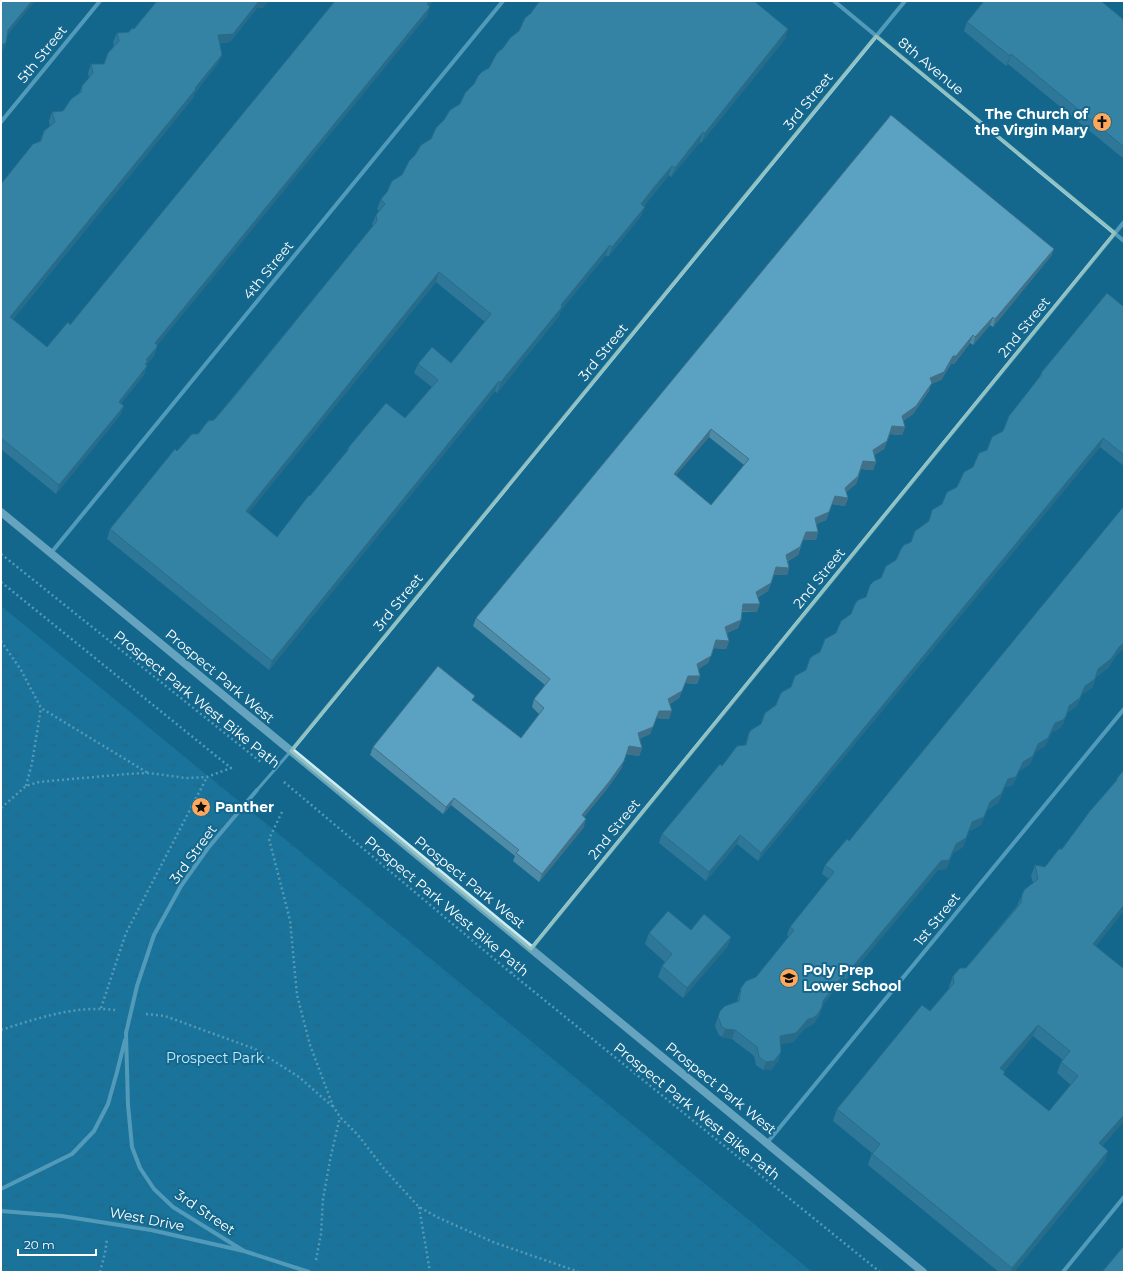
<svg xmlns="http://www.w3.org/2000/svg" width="1125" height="1273" viewBox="0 0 1125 1273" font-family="Montserrat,sans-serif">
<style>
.park{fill:url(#park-tufts)}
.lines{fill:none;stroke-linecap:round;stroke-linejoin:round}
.path{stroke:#9dd7f0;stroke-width:2.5;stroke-dasharray:2 3;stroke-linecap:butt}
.lane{stroke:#9dd7f0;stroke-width:3}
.street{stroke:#9dd7f0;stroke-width:4}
.secondary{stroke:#cbecfb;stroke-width:8}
.wall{fill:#4e8ba7;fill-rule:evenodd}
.shaded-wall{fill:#407188}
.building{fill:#5ba2c2;stroke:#407188;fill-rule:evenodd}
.marked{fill:none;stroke:#93c1be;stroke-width:3;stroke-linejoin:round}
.labels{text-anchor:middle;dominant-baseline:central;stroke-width:4;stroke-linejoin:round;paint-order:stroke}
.street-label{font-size:14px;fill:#fff;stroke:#14678d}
.poi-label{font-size:14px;font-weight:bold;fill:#fff;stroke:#14678d;text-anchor:start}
.park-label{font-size:14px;fill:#c4ebfc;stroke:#14678d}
</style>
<defs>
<pattern id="park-tufts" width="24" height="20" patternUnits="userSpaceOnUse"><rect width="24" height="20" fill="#2381aa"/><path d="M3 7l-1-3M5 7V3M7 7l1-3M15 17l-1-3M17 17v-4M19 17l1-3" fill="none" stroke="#356980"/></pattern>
</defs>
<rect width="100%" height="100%" fill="#14678d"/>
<path class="park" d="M1,606L812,1272H1Z"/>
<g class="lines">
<path class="path" d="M1,554L262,763
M1,582L231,768L207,777L186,778L149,773L127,774L39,782L26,786L1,808
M1,641L21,670L41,708L148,773
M284,782L511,973L880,1272
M26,786L32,763L41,708
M282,812L269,839L290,920L297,995L310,1045L333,1106L340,1117L358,1135L385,1170L419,1207L439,1218L493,1242L579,1272
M511,973L521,961
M101,1008L126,933L207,777
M146,1014L165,1016L255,1049L299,1077L332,1106
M1,1030C38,1018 76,1005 115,1010
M748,1166L756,1157
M419,1207L430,1272
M316,1260L321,1234L323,1199L331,1155L340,1117
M100,1272L105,1253L107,1239"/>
<path class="lane" d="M257,790L291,751"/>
<path class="street" d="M834,1L1124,241
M1,122L100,1
M51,553L503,1
M291,751L905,1
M531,949L1124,222
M767,1143L1124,709
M1,1189L72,1154L94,1131L108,1104L117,1072L125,1040
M1,1211L62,1216L151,1230L244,1251L309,1272
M244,1251L173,1207L154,1189L140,1168L132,1147L128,1105L126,1033L137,986L154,935L181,886L208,848L257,790
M1063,1272L1124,1197"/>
<path class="secondary" d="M1,512L923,1272"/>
</g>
<path class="wall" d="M157,1L263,8H257L230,42L219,43L222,55L218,63L195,93L193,98L13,319L47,347L70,325L335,1H433L429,6L427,16L414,31L157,345L154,356L147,364L144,375L121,403V414L56,494L1,449V184L40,141L44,131L50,126L49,121L52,112L63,111L79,93L82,86L89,78L88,73L91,64H104L114,46L113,42L117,33L129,32L134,29Z
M1124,20V159L1008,64L1006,66L964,31L967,22Z
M785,39L701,143L700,142L671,177L669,175L644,206L641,216L608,257L606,255L561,310L559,316L497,393L495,391L269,670L107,539L110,529L177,451L214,420L373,226L372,224L376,215L379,211L377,209L381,199ZM436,282L485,322L451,363L418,364L414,373L432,387L405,418L348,448L346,452L277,537L248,513Z
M891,115L1054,249L1051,256L993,327L990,325L973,345L970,343L954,364H951L941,380L931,384L929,391L913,414L903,421L905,427L902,435L890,434L884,449L874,455L876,462L873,470L861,469L856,484L846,492L848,498L845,506L832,504L826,520L816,524L818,532L816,540H803L798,555L788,561L789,568L787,575H774L768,591L758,597L757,612H742L741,620L738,628L727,633L729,641L726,649L714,648L708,663L698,669L700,676L697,684L685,683L679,698L670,704L669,719L656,718L650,734L639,739L642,748L639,756L626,754L621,769L606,790L584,817V827L539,882L513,861L515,856L451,805L443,814L370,755L373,747L474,701L521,738L539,714L532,707L534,699L545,685L473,626L476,618ZM709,437L744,465L711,505L676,475Z
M1124,307V466L1100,447L758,861L737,844L706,881L659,843L662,834L722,766L745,745L749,733L761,724L1003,431L1039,378L1041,373Z
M1124,506V649L1116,655L1108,668L1096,677L1092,688L1082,694L1077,706L1067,713L1063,724L1060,728L1052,732L1045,746L1035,752L1030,764L1019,771L1013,785L1005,787L998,803L987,810L981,825L969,831L963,847L953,853L946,869L938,870L846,980L844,978L822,1006L819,1016L815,1022L810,1026L805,1028L793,1042L780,1044L781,1052L778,1061L771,1070H763L756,1065L754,1056L732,1039L722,1037L719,1035L715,1026L720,1011L737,1002L738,997L741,988L756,977L789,937L787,935L790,927L829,879L822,874L825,865L849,841Z
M1124,770L1096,947L1124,969V968V1121L1102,1146L1108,1151L1104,1162L1014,1272H999L868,1165L872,1153L833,1121L837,1109L930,1011L949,989V987L953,976L966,968L1017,906L1022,895L1033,883L1031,876L1035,865L1045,867L1062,849L1116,781L1117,778ZM1033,1036L1063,1060L1061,1062L1057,1073L1071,1085L1049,1111L1004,1075L1005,1072L1004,1071Z
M691,930L731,937L727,947L683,998L658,977L662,966L665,962L645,944L649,933Z"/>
<path class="shaded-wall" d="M32,1H35L5,38L8,30Z
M259,1H269L263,8H257L230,42L215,43L218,35Z
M429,1H433L424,13L427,4Z
M430,7L427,16L152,352L155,343Z
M788,29L785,39L701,143L705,133Z
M6,43L3,50L1,51V45Z
M1011,54L1008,64L1006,66L1010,56Z
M222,55L218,63L195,93L193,98L7,326L10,317L195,88Z
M703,132L700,142L671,177L675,168Z
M672,166L669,175L638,213L641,204Z
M645,207L641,216L608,257L612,247Z
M610,245L606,255L561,310L559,316L497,393L500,383L561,305Z
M1054,249L1051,256L993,327L995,319Z
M439,272L436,282L242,521L246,511Z
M993,317L990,325L973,345L975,337Z
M973,335L970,343L954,364H951L941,380L931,384L929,391L913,414L899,424L902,416L930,378L953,356Z
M157,347L154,356L147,364L145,369L147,366L144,375L116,410L119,402L146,360Z
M499,381L495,391L269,670L272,661Z
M124,406L121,414L56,494L59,485Z
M892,426L905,427L902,435L889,434Z
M711,429L709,437L671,481L674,474Z
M1103,438L1100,447L758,861L761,853Z
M887,441L884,449L870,457L873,450Z
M863,461L876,462L873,470L861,469Z
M858,476L856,484L842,496L845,488Z
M835,496L848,498L845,506L832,504Z
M829,512L826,520L812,526L815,518Z
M806,532H818L816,540H803Z
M800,547L798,555L783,563L786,555Z
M776,567L789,568L787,575H773Z
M771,583L768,591L753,599L756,592Z
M743,604H760L757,612L740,611Z
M741,620L738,628L722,635L725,627Z
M716,640L729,641L726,649L713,648Z
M1124,643V649L1116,655L1108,668L1095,678L1098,669L1119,647Z
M711,656L708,663L694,672L697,664Z
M688,676H700L697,684L685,683Z
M1095,679L1092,688L1082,694L1077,706L1066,714L1069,706L1085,686Z
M682,691L679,698L665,707L668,699Z
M659,711H672L669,719L656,718Z
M1066,716L1063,724L1060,728L1052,732L1045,746L1035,752L1030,764L1019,771L1013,785L1005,787L998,803L987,810L981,825L969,831L972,822L990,802L1008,779L1023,762L1055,723Z
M653,727L650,734L635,741L638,733Z
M629,746L642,748L639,756L626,754Z
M624,761L621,769L606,790L579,823L582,815Z
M454,798L451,805L443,814L446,807Z
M586,819L584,827L539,882L542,874Z
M740,835L737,844L706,881L709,872Z
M966,838L963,847L953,853L946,869L938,870L846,980L849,971L941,861L956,844Z
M1124,905V911L1088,956L1093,944Z
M731,937L727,947L683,998L687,988Z
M847,970L844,978L820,1009L823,1001Z
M822,1007L819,1016L815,1022L810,1026L805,1028L793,1042L777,1045L780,1036L808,1019Z
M1038,1025L1033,1036L996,1080L1000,1068Z
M725,1029L735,1030L732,1039L722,1037Z
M781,1052L778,1061L771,1070H763L766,1062Z
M1124,1115V1121L1094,1154L1099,1143Z
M1108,1151L1104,1162L1014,1272H1011L1012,1268Z"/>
<path class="building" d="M1,1H32L8,30L6,43L1,45Z
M157,1H259L233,34L218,35L222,55L195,88L196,89L10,317L47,347L68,322L70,325L335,1H429L427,4L430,7L155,343L157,345V347L146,360L148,361L145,364L147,366L119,402L124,406L59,485L1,438V184L33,144L41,141L44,131L55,122L52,112L63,111L71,99L81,92L82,86L93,73L91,64H104L108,53L119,41L117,33L129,32L132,28L134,29Z
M541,1H754L788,29L705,133L703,132L675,168L672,166L655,186L641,204L645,207L612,247L610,245L561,305L562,307L500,383L499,381L272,661L110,529L175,449L177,451L192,434H198L208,421L214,420L232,399L377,221L376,215L385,204L381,199L387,192L392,181L402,175L409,161L415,155L421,145L431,139L436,128L444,120L450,110L460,104L465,93L474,84L478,76L483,71L489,68L497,53L503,48L510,38L519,31L525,18L531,13L538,3ZM439,272L491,314L451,363L432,347L418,364L438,380L405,418L386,403L348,448L349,449L333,468L310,496L309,495L277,537L246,511Z
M984,1H1101L1124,20V147L1011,54L1010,56L967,22Z
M891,115L1054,249L995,319L993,317L975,337L973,335L956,356H953L944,372L930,378L932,383L916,406L902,416L905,427L892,426L887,441L873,450L876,462L863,461L858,476L845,488L848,498L835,496L829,512L815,518L818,532H806L800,547L786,555L789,568L776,567L771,583L756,592L760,604H743L741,620L725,627L729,641L716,640L711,656L697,664L700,676H688L682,691L668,699L672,711H659L653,727L638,733L642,748L629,746L624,761L609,782L582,815L586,819L542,874L516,853L519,850L454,798L446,807L373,747L438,666L475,696L472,700L521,738L544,708L534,699L550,679L476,618ZM711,429L749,459L711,505L674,474Z
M1107,293L1124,307V455L1103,438L761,853L740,835L709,872L662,834L720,764L722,766L737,746L746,745L749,733L751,730L761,724L765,713L776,705L780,695L782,692L791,687L795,676L806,670L810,658L814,655L820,652L825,639L836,633L841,621L851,614L855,604L858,600L866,597L870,585L874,581L881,578L886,566L896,560L901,549L904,545L911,542L915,531L929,521L932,510L942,504L947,492L957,487L964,472L973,467L979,453L987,450L992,437L1003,431L1009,416L1042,374L1041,373Z
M1124,506V643L1119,647L1111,659L1098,669L1095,679L1085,686L1080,698L1069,706L1066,716L1063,720L1055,723L1048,738L1038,744L1033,756L1023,762L1016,777L1008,779L1001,794L990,802L984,817L972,822L966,838L956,844L949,860L941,861L849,971L847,970L823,1001L822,1007L818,1014L813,1018L808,1019L796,1033L780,1036L781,1052L774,1061L766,1062L759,1057L757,1047L735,1030L725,1029L722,1027L718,1017L720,1011L725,1006L739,1001L741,988L746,981L756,977L794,930L790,927L834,872L825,865L847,839L849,841Z
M1124,770V905L1093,944L1124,969V968V1115L1099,1143L1108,1151L1012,1268L872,1154L880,1144L837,1109L922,1005L930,1011L954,983L953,976L960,968H966L1021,903L1022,895L1024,890L1038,879L1035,865L1045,867L1059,849H1062L1090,811L1117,780V778ZM1038,1025L1070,1051L1061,1062L1078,1076L1049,1111L1003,1074L1005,1072L1000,1068Z
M668,911L691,930L704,914L731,937L687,988L662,966L672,954L649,933Z
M1124,1246V1272H1102Z"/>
<path d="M0 0H1125V1273H0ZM876,36L1115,233L531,949L291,751Z" fill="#14678d" fill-opacity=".55" fill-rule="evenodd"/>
<path class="marked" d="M876,36L1115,233L531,949L291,751Z"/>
<defs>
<symbol id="church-disc" viewBox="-11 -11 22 22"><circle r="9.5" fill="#ffa85c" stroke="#14678d"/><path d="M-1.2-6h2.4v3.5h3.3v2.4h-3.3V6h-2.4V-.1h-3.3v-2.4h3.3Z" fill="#111"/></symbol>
<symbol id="sight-disc" viewBox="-11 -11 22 22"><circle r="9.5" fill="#ffa85c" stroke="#14678d"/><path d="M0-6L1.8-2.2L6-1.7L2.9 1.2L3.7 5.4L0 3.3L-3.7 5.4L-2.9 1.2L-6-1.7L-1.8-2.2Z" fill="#111"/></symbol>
<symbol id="school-disc" viewBox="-11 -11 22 22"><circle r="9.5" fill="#ffa85c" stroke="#14678d"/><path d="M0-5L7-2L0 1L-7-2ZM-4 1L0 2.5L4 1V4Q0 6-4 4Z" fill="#111"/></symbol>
</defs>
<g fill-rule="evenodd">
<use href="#church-disc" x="1091" y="111" width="22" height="22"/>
<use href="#sight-disc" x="190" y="796" width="22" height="22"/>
<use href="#school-disc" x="778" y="967" width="22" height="22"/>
</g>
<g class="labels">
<g class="street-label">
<text transform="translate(42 54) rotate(-51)">5th Street</text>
<text transform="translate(931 66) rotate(40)">8th Avenue</text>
<text transform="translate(808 101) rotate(-51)">3rd Street</text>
<text transform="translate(268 270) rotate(-51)">4th Street</text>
<text transform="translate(1024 327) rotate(-51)">2nd Street</text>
<text transform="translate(603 352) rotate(-51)">3rd Street</text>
<text transform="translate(819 578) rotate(-51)">2nd Street</text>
<text transform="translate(398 602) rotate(-51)">3rd Street</text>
<text transform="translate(220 676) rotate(40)">Prospect Park West</text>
<text transform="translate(197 699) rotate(39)">Prospect Park West Bike Path</text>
<text transform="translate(614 829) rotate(-51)">2nd Street</text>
<text transform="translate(193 854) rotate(-54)">3rd Street</text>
<text transform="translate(470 882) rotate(39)">Prospect Park West</text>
<text transform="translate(447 906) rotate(40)">Prospect Park West Bike Path</text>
<text transform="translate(937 919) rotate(-51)">1st Street</text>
<text transform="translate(721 1088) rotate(39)">Prospect Park West</text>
<text transform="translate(697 1111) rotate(39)">Prospect Park West Bike Path</text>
<text transform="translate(205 1212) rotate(34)">3rd Street</text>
<text transform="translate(147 1219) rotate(11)">West Drive</text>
</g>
<g class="poi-label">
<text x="1088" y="114" text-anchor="end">The Church of<tspan x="1088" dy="16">the Virgin Mary</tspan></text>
<text x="215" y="807">Panther</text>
<text x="803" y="970">Poly Prep<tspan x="803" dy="16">Lower School</tspan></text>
</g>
<g class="park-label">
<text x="215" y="1058">Prospect Park</text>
</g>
</g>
<rect width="1125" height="1273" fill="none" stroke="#ffffff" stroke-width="4"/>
<path d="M18 1249v6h78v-6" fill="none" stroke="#ffffff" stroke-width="2"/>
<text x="24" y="1249" font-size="12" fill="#ffffff" stroke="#14678d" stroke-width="3" paint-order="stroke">20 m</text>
</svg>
